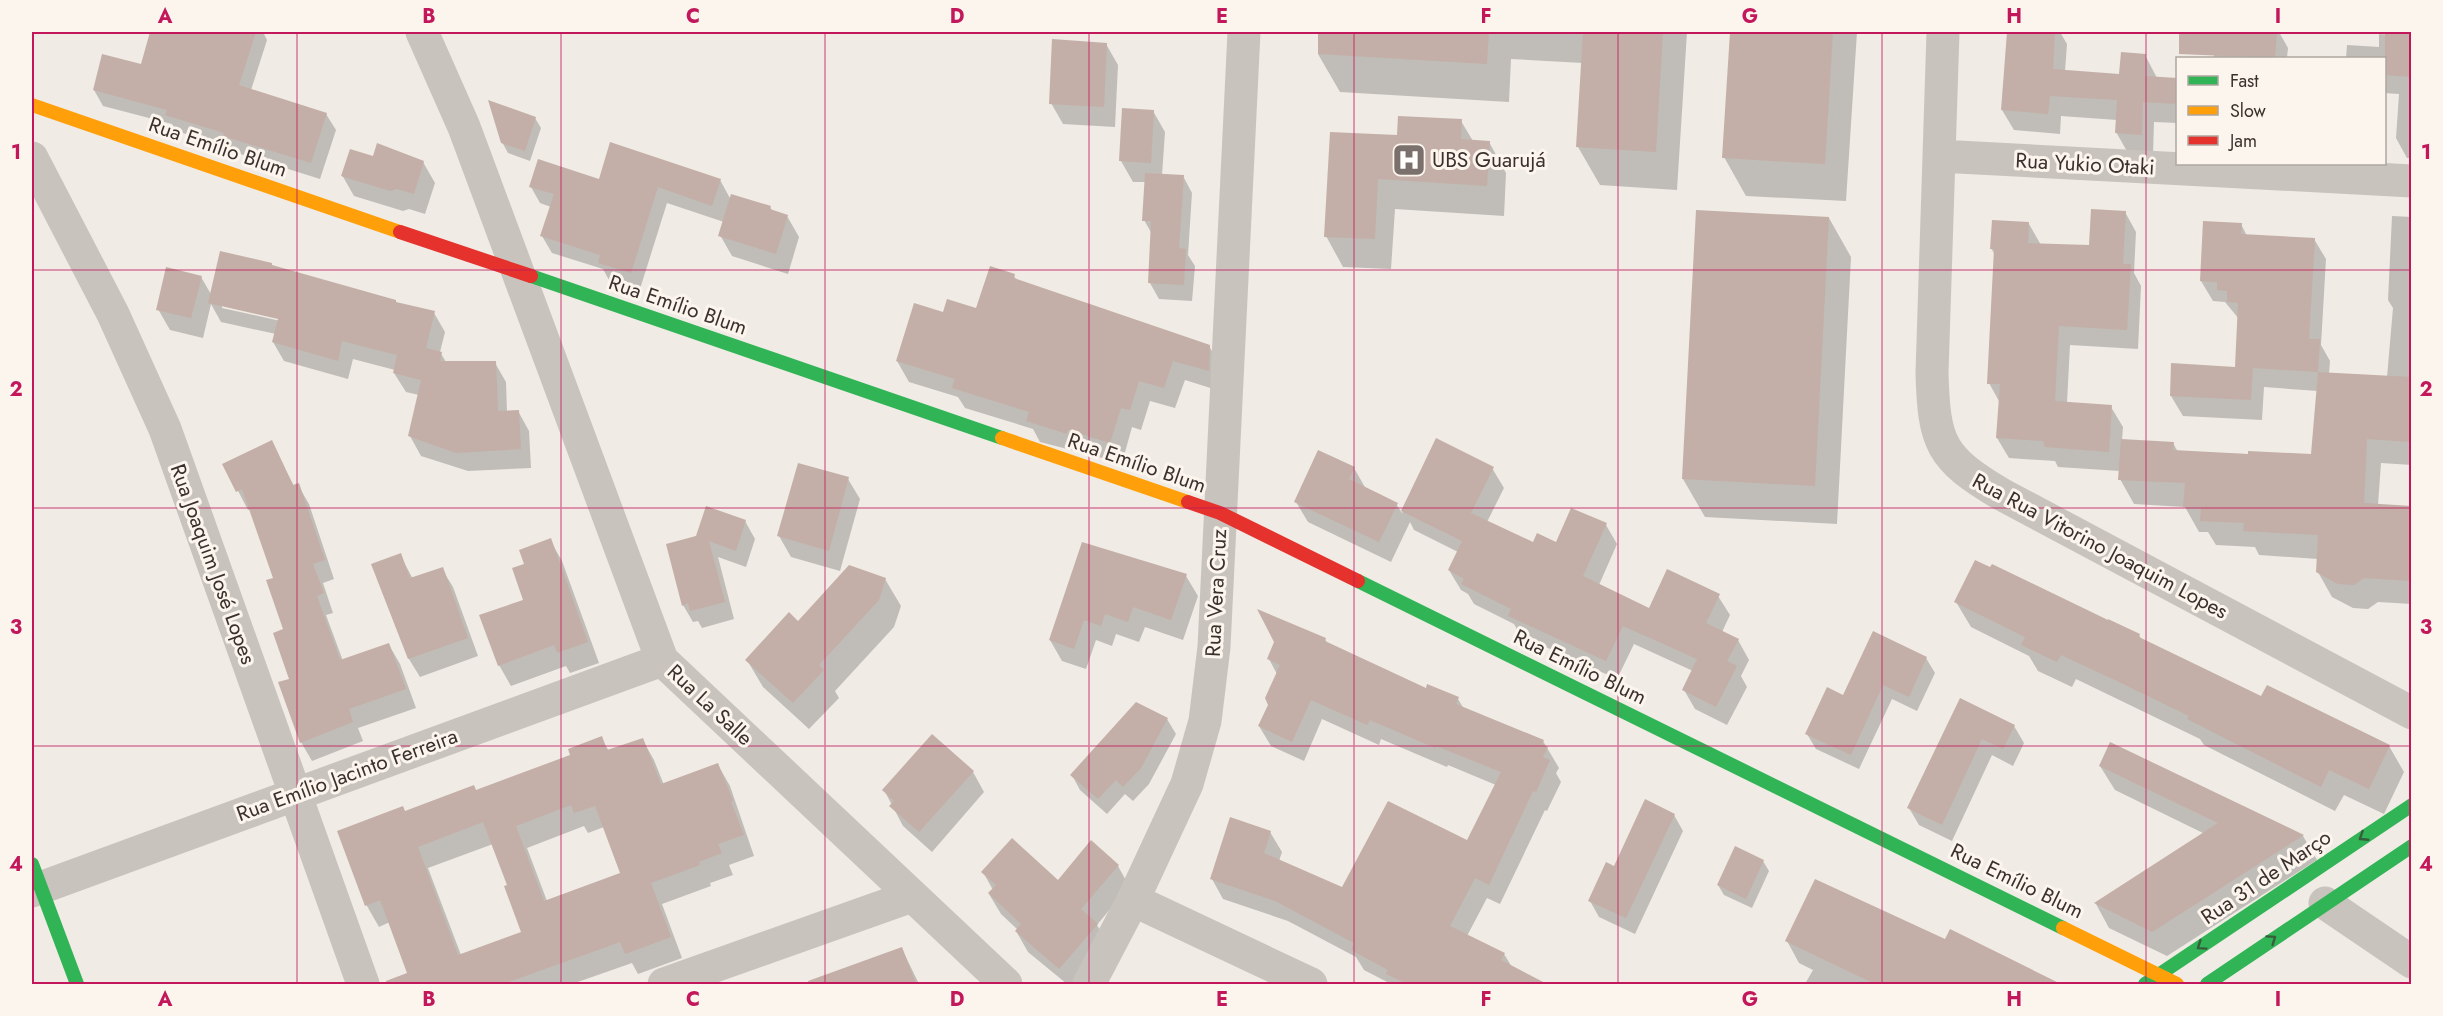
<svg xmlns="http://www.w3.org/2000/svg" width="2443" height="1016" viewBox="0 0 2443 1016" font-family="Jost,sans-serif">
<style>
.shadow{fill:#0003;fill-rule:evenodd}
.building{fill:#c3afa7;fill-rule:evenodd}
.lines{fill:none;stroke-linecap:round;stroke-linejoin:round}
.street{stroke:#c9c3be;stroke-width:33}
.fast{stroke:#30b455;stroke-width:14}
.slow{stroke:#ff9f0a;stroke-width:14}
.jam{stroke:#e5322d;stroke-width:14}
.oneway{stroke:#375e3a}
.grid{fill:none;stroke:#c2185b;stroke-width:1.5;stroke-opacity:0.55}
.labels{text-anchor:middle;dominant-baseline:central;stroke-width:6;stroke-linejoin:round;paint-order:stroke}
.street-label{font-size:21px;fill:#3b302b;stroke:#fbf5ee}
.poi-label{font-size:21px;fill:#3b302b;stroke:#fbf5ee;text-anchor:start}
.neatline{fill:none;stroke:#c2185b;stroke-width:2}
.grid-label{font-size:20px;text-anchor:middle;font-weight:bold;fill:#c2185b}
</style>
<rect width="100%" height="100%" fill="#f0ebe5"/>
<path class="shadow" d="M152,32H263L267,40L251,90L326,114L336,130L320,179L234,152L231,148L176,131L172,124L103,106L94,90L142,66Z
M1320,32H1687L1677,190L1600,185L1578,147L1583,63L1511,59L1509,102L1340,92L1318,54Z
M1732,32H1857L1846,201L1746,196L1724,157Z
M2008,32H2060L2067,44L2065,71L2121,75L2145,55L2157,78L2178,80V123L2154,122L2153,155L2128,153L2116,132L2117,120L2061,116L2060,134L2014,130L2002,110Z
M2214,32H2279L2288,48L2287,58H2214Z
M2379,34L2412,36V158H2407L2396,138L2399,94L2384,93V58H2346L2347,45L2379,47Z
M1106,44L1118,65L1115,127L1063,124L1051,103Z
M1153,111L1165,132L1162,175L1183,176L1192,193L1188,255L1195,266L1192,301L1159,299L1150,283L1152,234L1144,220L1146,182H1133L1121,161Z
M535,118L541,128L530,161L508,153L502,142Z
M1461,121L1473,141L1489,142L1506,173L1504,216L1395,209L1391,269L1343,267L1326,236L1398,137Z
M374,158L423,162L435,183L425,214L409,209L403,211L354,196L342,175Z
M720,180L731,200L770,207L773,212L787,216L799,237L788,274L732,256L720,235L724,222L667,203L640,289L609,280L603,269L552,253L542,236L551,207L540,203L531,187L600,181Z
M2125,212L2136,232L2134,273L2141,286L2138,349L2070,345L2067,403L2111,407L2123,427L2122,440L2173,443L2178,452L2313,456L2318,391L2264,387L2262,420L2183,416L2171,396L2236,368L2239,319L2225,302L2213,301L2201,281L2241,224L2247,236L2314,239L2326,259L2321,345L2330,361L2329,374L2387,377L2393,308L2388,300L2392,216L2412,217V465L2381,463L2378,505L2412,507V604L2378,602L2368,609L2353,608L2332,597L2318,572V559L2259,555L2255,547L2216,545L2208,532H2199L2185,507L2134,504L2120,479V471L2058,467L2055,461L2009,458L1997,438L2000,403L1989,383L1995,255L1991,248L2029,224L2041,245L2090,247Z
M1829,218L1851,257L1837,524L1705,517L1683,479Z
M273,267L397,304L434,313L445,332L440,352L446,362L495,363L506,382L507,412L518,411L529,431L531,468L468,471L421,456L410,436L419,395L406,392L394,373L395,370L353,359L348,379L284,361L273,342L276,334L221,322L211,304L203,338L170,330L158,309L201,277L212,296ZM222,304L286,319L285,322L222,308Z
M1014,276L1017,281L1209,346L1221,367L1220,391L1185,380L1175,408L1150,401L1141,430L1132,427L1122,463L1040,442L1033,429L965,408L958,397L909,382L897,361L944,314L977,310Z
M1437,440L1492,468L1504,488L1487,522L1534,544H1557L1606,525L1617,544L1599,585L1650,610L1718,596L1730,615L1722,632L1738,640L1749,660L1741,676L1747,687L1727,725L1695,709L1684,690L1693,671L1634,644L1617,679L1521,636L1514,624L1474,604L1468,594L1461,590L1449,570L1458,552L1414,530L1410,522L1391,562L1308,522L1296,502L1354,468L1366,489L1396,504L1402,513Z
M271,442L294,486L298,485L309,504L334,579L323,583L333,613L326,615L343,661L389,645L400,664L416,708L358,728L363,741L312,761L301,742L285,630L275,578L251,509L248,510L224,464Z
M848,479L860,499L840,571L791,557L779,536Z
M745,521L755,539L746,567L718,557L734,619L702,628L698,621L693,622L683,605L668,545Z
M550,540L562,561L599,663L570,673L566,666L511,686L499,665L525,601L526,565Z
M1083,543L1186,576L1198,596L1183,640L1145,627L1139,642L1116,634L1112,646L1096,640L1086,669L1062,661L1050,640Z
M400,555L413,579L442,569L453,587L478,656L420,677L409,659L388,600Z
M885,579L901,606L894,627L835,691L839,698L809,729L763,687L747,660L798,623Z
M1956,602L2139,635L2141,639L2262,698L2389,746L2404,772L2384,814L2344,795L2335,811L2204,745L2200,739L2076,679L2072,687L2038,671L2029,656L1971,627Z
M1325,639L1327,643L1426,690L1458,699L1464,709L1543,741L1559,768L1556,773L1561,782L1547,811L1545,810L1500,904L1487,898L1467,936L1504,954L1512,967L1543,984H1391L1364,970L1356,957L1288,921L1223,899L1212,879L1270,832L1282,852L1279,861L1343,889L1467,842L1496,785L1448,765L1447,767L1381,739L1379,745L1322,719L1304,761L1271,746L1259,726L1269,705L1277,674L1269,659Z
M1926,658L1935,673L1917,711L1892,699L1859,769L1816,749L1807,734L1844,697Z
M1960,700L2014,726L2024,743L2013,766L1992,755L1952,841L1919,825L1909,808Z
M1167,719L1176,734L1149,784L1133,801L1125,794L1107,814L1080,790L1072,775Z
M601,738L609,751L642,739L654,760L664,785L718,765L730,786L754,856L729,865L733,875L710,883L711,886L662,904L682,958L638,974L632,963L572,984H409L407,979L410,978L390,922L379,927L367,906L339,832L476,792L572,756ZM584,826L588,833L604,827L622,874L547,901L527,848ZM493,844L509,886L523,933L461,955L428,868Z
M2111,744L2303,836L2317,860L2167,956L2109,928L2096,904L2205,834L2115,790L2100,766Z
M973,772L984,792L932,852L903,826L884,790Z
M1674,815L1683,831L1635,934L1599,917L1590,901Z
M1763,861L1769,871L1752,908L1724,895L1718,885Z
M1118,866L1129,886L1097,925L1109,945L1075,984H1067L1028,952L1016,931L1018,930L1001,914L989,894L993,890L983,872L1058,882Z
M1787,941H1945L2042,976L2047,984H1805L1813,970L1799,963Z
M902,949L919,984H809Z"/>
<path class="building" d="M150,32H256L239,85L327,113L311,163L223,136L224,133L165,115L167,110L93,90L102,54L141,64Z
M1318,32H1489L1487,64L1318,54Z
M1583,32H1663L1656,152L1576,147Z
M1730,32H1833L1825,164L1722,158Z
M2007,32H2055L2053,69L2119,74L2121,52L2146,54L2145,76L2178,78V104L2143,102L2142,135L2115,133L2117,100L2050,96L2048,114L2001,110Z
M2179,32H2277L2275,58L2179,54Z
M2385,33L2412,34V77L2385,75Z
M1052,39L1107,43L1104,107L1049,104Z
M488,100L536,117L525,151L501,143Z
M1122,108L1154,110L1151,163L1119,161Z
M1398,116L1462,119L1461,139L1490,141L1487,186L1378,179L1375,239L1324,237L1330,132L1397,135Z
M610,142L721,179L712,206L658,187L631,273L598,263L600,255L540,236L554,194L529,187L538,159L599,179Z
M377,143L424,161L414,194L397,189L390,191L341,176L350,149L373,156Z
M1145,173L1184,175L1179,248L1186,249L1184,285L1148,283L1151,221H1142Z
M731,194L771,206L770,209L788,215L776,254L718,236Z
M2091,209L2126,211L2123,264H2131L2127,330L2059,326L2055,401L2112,405L2109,452L2045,447L2043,441L1996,438L2000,384H1987L1994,249H1990L1992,220L2029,222L2028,243L2089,245Z
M1696,210L1829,217L1815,486L1682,479Z
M2203,221L2242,223L2241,234L2315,238L2309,339H2320L2318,372L2253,368L2251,400L2170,396L2171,363L2235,367L2238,303L2227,302V291L2217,290V282L2200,281Z
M220,251L272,263V265L396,300V302L435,311L426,348L442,352L440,361H496L498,411L519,410L521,449L456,453L408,436L421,380L393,373L397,355L342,341L338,361L272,342L278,319L208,303Z
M990,266L1015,274L1014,278L1210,345L1209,371L1173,361L1164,388L1139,381L1130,410L1121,408L1110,443L1068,430L1067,434L1026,421L1029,412L952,388L955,379L896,361L914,303L943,312L947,299L976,308Z
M166,267L202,276L191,318L156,310Z
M2318,372L2412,377L2410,442L2367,439L2364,503L2412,506V581L2364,578L2354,585L2338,584L2316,572L2318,535L2243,531L2244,523L2200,521L2201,508L2183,507L2185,483L2118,480L2121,439L2174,442L2173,450L2248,454V451L2311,454Z
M1436,438L1494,467L1471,513L1533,542L1537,533L1556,542L1571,508L1607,523L1583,576L1649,608L1667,569L1720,594L1706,623L1739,639L1727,661L1737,666L1716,707L1682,690L1697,659L1623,626L1606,661L1508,616L1511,609L1461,584L1464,579L1448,570L1462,541L1401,511Z
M272,440L293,485L299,483L325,560L313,564L324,593L317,596L340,660L389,643L406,689L349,709L353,722L300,743L278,682L289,679L273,633L283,629L266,580L273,578L242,489L236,492L222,464Z
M1318,450L1355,467L1349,479L1398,503L1379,542L1294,502Z
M798,463L849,477L829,551L777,536Z
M706,506L746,520L736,551L709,541L725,602L690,611L688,603L682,606L666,544L696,536Z
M551,538L588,642L557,653L554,645L498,666L479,615L523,600L512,568L524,564L519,550Z
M1082,542L1187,574L1171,620L1133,607L1128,622L1105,614L1101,626L1084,620L1074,649L1049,640Z
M401,553L410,578L443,567L468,638L408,659L371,564Z
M1975,560L1990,567L1992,564L2108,620V619L2140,634L2139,637L2261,696L2267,685L2390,745L2369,789L2329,770L2321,787L2187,719L2189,716L2117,681L2061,655L2057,662L2021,645L2025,637L1954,602Z
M849,565L886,578L879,600L819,665L824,670L793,703L745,660L789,612L798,621Z
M1257,609L1326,638L1325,641L1426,688L1427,684L1459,697L1456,704L1544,740L1542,744L1548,747L1543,757L1550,760L1536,792L1533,791L1489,885L1475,878L1450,926L1505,953L1501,960L1547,984H1407L1386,974L1388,970L1351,950L1354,943L1275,901L1210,879L1230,817L1271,831L1264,853L1342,887L1388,801L1467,840L1501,772L1436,746L1435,748L1370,720L1367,725L1311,700L1292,742L1258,726L1268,705L1265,698L1280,665L1267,659L1274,642Z
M1873,631L1927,657L1909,697L1883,685L1851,755L1805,734L1827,687L1843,695Z
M1960,698L2015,725L2003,749L1982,739L1942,825L1907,808Z
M1136,702L1168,718L1141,768L1123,787L1116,780L1098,799L1070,775Z
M932,734L974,771L919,832L889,806L894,801L882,790Z
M602,736L607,750L643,738L661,784L718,763L733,801L731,802L744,835L718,844L722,853L699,862L700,865L651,883L671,937L625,954L620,942L503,984H386V981L407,973L380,900L365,906L337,831L403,806L405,811L474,785L476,790L570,755L568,749ZM571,805L574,813L595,806L620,873L544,901L516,826ZM483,822L507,885L504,886L521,932L458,955L418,847Z
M2110,742L2304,835L2152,932L2094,903L2218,823L2099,766Z
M1645,799L1675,814L1626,918L1588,901L1606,862L1614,866Z
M1012,838L1058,880L1091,840L1119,865L1081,909L1098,924L1059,969L1015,931L1021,924L988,893L996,885L981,872Z
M1735,846L1764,860L1746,899L1717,885Z
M1815,879L1945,939L1950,929L2061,984H1875L1785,941Z
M902,947L916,984H809L808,981Z"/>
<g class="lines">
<path class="street" d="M422,32L464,127L662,660L1006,984
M1943,32L1932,373C1934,443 1940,458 2001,494L2412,713
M1939,156L2412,181
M32,158L113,314L165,429L363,984
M32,891L662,660
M1133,900L1311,984
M2325,903L2412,962
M664,984L912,896
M1089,984L1133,900L1187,784L1205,721L1214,647L1244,32"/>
<path class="fast" d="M531,276L1002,438
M1358,581L2063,928
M32,864L77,984
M2145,984L2412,805
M2207,984L2412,846"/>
<path class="slow" d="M32,105L400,232
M1002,438L1188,502
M2063,928L2177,984"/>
<path class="jam" d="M400,232L531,276
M1188,502L1220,513L1358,581"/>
</g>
<defs><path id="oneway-chevron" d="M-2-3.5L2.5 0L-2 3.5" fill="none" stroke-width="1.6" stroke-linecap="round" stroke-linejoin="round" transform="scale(1.5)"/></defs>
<g class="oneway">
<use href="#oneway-chevron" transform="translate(2363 837) rotate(147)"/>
<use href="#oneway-chevron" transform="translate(2272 939) rotate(-35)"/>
<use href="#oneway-chevron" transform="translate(2201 946) rotate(146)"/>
</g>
<path class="grid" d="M297,32V984M561,32V984M825,32V984M1089,32V984M1354,32V984M1618,32V984M1882,32V984M2146,32V984M32,270H2412M32,508H2412M32,746H2412"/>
<defs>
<symbol id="hospital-square" viewBox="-11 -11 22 22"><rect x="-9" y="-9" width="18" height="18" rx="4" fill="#7a716c" stroke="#fbf5ee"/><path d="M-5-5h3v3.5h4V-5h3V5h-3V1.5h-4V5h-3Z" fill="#fff"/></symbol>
</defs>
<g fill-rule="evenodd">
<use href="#hospital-square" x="1390" y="141" width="38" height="38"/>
</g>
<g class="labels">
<g class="street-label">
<text transform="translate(218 147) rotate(19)">Rua Emílio Blum</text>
<text transform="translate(2085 164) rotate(3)">Rua Yukio Otaki</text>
<text transform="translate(678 305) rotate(19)">Rua Emílio Blum</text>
<text transform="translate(1137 463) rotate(19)">Rua Emílio Blum</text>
<text transform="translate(2100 546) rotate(28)">Rua Rua Vitorino Joaquim Lopes</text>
<text transform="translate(213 564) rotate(70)">Rua Joaquim José Lopes</text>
<text transform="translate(1216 593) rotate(-87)">Rua Vera Cruz</text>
<text transform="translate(1580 667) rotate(26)">Rua Emílio Blum</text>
<text transform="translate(710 705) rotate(43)">Rua La Salle</text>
<text transform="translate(347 775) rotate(-20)">Rua Emílio Jacinto Ferreira</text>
<text transform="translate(2266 877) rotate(-34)">Rua 31 de Março</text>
<text transform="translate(2017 881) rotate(26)">Rua Emílio Blum</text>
</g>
<g class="poi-label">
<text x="1432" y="160">UBS Guarujá</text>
</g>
</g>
<rect width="2443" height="1016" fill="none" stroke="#fbf5ee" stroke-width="66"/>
<rect x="2176" y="57" width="210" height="108" fill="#fbf5ee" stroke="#aea6a0" stroke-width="1.5"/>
<rect x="2188" y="76" width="30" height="9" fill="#30b455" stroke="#aea6a0" stroke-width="1.5"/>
<text x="2230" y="87" font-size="18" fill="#3b302b">Fast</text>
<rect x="2188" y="106" width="30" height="9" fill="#ff9f0a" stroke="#aea6a0" stroke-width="1.5"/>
<text x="2230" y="117" font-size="18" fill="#3b302b">Slow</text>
<rect x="2188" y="136" width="30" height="9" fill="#e5322d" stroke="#aea6a0" stroke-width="1.5"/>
<text x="2230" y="147" font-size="18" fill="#3b302b">Jam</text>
<rect x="33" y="33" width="2377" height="950" class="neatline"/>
<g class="grid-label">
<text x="165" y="23">A</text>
<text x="429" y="23">B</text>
<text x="693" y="23">C</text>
<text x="957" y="23">D</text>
<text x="1222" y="23">E</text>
<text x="1486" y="23">F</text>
<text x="1750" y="23">G</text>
<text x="2014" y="23">H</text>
<text x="2278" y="23">I</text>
<text x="16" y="159">1</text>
<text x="2426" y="159">1</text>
<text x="16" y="396">2</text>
<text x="2426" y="396">2</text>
<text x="16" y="634">3</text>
<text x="2426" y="634">3</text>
<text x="16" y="871">4</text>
<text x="2426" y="871">4</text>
<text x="165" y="1006">A</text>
<text x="429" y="1006">B</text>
<text x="693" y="1006">C</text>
<text x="957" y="1006">D</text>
<text x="1222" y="1006">E</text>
<text x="1486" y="1006">F</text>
<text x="1750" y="1006">G</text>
<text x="2014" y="1006">H</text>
<text x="2278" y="1006">I</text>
</g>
</svg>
